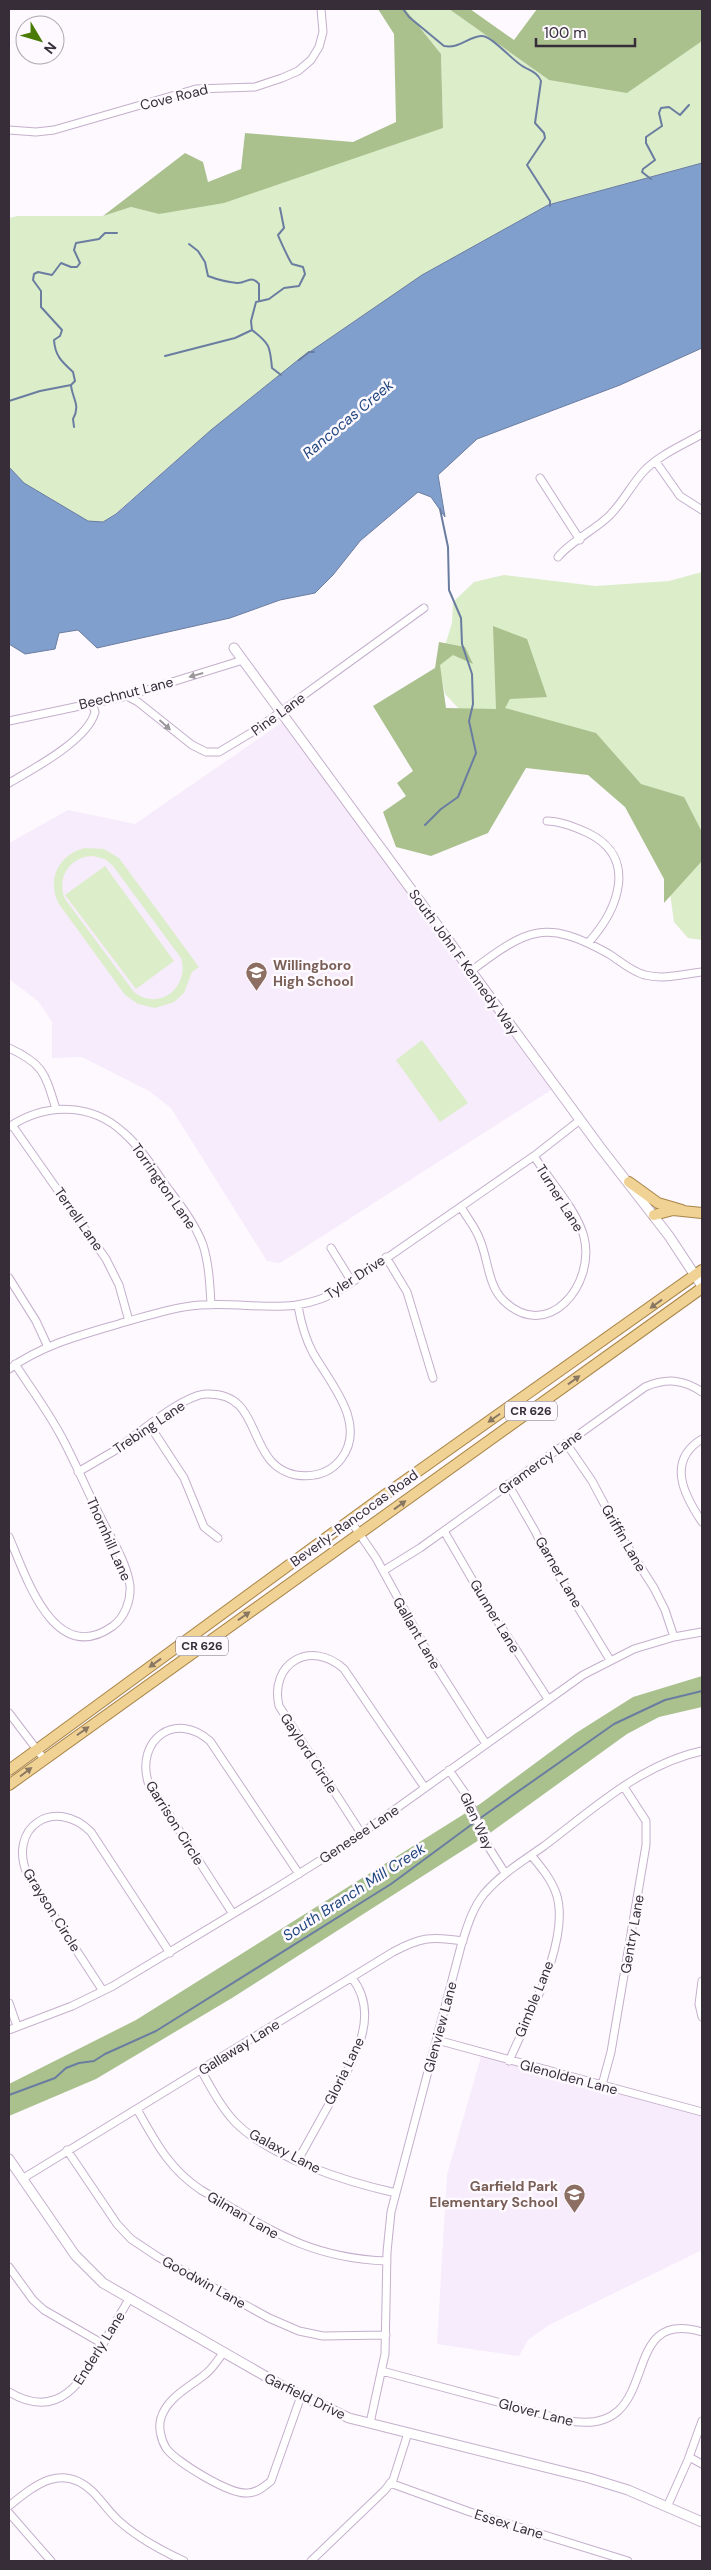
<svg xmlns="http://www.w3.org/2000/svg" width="711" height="2570" viewBox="0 0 711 2570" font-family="'DM Sans',sans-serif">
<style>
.built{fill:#f7ecfb}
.green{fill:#dcedca;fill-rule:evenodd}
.forest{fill:#aac18e}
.water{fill:#819fcc;stroke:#6a7da0}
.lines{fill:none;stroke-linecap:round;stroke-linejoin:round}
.stream{stroke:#6a7da0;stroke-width:2}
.street-casing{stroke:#c5afcc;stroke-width:9}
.secondary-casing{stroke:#c5afcc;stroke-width:11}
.primary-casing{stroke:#a88547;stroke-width:12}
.street{stroke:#fff;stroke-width:7}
.secondary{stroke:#fff;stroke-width:9}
.primary{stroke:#f0d295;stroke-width:10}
.oneway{fill:#9a969c}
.oneway2{fill:#8a7762}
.labels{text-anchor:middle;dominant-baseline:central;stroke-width:5;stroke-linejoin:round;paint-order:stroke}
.shield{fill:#fdf9ff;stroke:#726a74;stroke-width:1}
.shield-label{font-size:12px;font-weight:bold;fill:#362d39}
.street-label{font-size:14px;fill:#362d39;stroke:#fdf9ff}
.education-label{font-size:14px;font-weight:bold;fill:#785e54;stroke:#fdf9ff;text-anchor:start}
.water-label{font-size:15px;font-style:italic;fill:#1f467e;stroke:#fdf9ff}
</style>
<rect width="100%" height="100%" fill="#fdf9ff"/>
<path class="built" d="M287,719L556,1087L280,1263L267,1261L171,1108L149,1091L82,1057L52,1058V1022L38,1001L9,979V843L68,810L135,824Z
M482,2053L702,2112V2250L549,2325L528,2340L519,2356L437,2344L447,2175Z"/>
<path class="green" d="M405,9H449L549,80L702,41V163L548,205L422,275L298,360L211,430L115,514L103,522L88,521L24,483L9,467V218L17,216H103L131,207L159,214L443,128L441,54Z
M702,572V940L688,938L674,922L670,893L638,800L462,712L445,694L439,665L452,623L453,602L474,582L504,575L596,586L669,581Z
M85,848L104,849L119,858L199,967L192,972L184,993L174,1002L155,1008L138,1004L125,995L59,904C46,880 59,854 85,848ZM93,856L105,859L113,866L181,958C190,987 159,1012 134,992L65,899C56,878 70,856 93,856Z
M105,866L174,961L136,989L65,895Z
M422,1040L468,1103L440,1122L396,1060Z"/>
<path class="forest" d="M378,9H405L441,54L443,128L224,203L159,214L131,207L103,216L185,153L203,162L208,182L241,169L245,133L353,142L396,122L394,34Z
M449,9H470L514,40L537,9H702V41L627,93L549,80Z
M493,626L527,639L547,697L510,699L505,708L596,733L641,784L684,797L702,832L701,862L664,903V879L625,807L588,775L526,768L488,833L431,856L396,847L383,812L406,796L397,783L413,771L373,706L435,668L439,642L465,647L473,664L453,655L440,665L446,708L496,709Z
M702,1676V1707L659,1717L627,1734L490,1833L232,1998L96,2079L9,2116V2084L136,2020L480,1804L576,1733L633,1697Z"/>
<path class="water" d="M702,163V348L620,385L477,439L438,475L445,517L431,497L418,492L360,541L333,575L315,593L280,600L230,618L97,648L78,630L59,633L55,649L25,654L9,644V467L24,483L88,521L103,522L116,514L211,430L298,360L422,275L548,205Z"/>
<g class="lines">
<path class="stream" d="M403,9L409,17L444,46C459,49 468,37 481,36C492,35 512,61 524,67C531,71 538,73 541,81L535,123L544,133L545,138L527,165L550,201V206
M651,179L642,172L643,169L655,160L646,143V137L662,126L659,113L661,108L669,107L680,115L689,105
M280,208L284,228L278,235C279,238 289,260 292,264L303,267L305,274L299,286L284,288L269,299L256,302L251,321L252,330C270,344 270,346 272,368L281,375
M189,244L198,251L205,262L208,276C216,279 227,282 237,283C246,284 250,274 259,284V300
M165,356L235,338L252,330
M299,360L309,352H314
M71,385C72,398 81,405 73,419L74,427
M9,401L40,391L71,385L75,381L73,372C62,362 55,356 54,340L60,336L62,330L41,307V291L33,280L34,274L38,272L52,275L61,263L71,267H77L80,263L74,250L76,243L99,239L105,233H117
M425,825L441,809L458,797L476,753L469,721L473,704L472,674L462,644L461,618L449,590L448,547L440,509
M479,1819L614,1724L665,1700L702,1691
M9,2095L55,2078L66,2068L79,2063L94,2061L105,2054L156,2031L391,1884L475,1822"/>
<defs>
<path id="street" d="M9,130L36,132L54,130L196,89L255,87L282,78L298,71L311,60L319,47L323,32L321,9
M656,462L680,496L702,510
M540,478L580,540
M558,557C570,542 593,531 608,517C622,504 631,485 644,471C659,455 683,445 702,434
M127,696L138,702L192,745L206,752H219L254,731L424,608
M9,721L127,696L243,660
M9,783C33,769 88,740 95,712L92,703
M547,821C560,821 575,827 588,833C639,858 618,910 588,943
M471,971C527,929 545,918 609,954C620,961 632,972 645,975C664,980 684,974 702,972
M9,1048C44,1064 45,1074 56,1109
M12,1125L106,1259L119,1285L129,1321
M9,1127C45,1103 91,1102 124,1133C140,1147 152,1166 164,1183C178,1202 195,1223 203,1245C209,1264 210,1285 211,1305
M461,1207C467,1218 476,1228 480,1240C488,1259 488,1285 503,1300C547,1344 596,1285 584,1237C577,1210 549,1180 534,1156
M331,1248L352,1282
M386,1257L407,1292L433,1378
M9,1278L36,1321L48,1347
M9,1369C43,1344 85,1334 125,1322C150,1315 175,1307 200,1305C254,1301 294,1319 345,1287L534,1156L580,1120
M150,1426L184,1478L204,1527L218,1538
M702,1439C666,1461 684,1495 702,1522
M566,1443L592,1481L624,1541L654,1588L665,1610L674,1637
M78,1472C90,1465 102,1458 114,1451C136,1436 183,1394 207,1394C253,1393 249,1436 271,1461C289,1481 324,1481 341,1459C368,1424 330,1383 313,1353C305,1338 301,1323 298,1306
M508,1484L535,1531L548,1558L610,1660
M350,1520L376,1558L428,1653L486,1744
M444,1531L487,1605L548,1699
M9,1537C26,1576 54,1668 113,1626C125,1617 131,1600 130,1586C127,1562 110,1537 100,1516C86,1489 75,1461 60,1434C47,1410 30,1387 15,1364
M383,1571L420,1548L645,1387C666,1378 683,1379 702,1392
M9,1713L44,1759
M449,1770L467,1796L486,1843L505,1873
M361,1833L279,1706C269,1663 311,1639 344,1669L425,1788
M233,1914L148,1782C136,1740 175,1710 210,1741L299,1874
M702,1981L699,2004L702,2017
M103,1991L28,1876C6,1827 55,1796 91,1832L170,1953
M9,2003L17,2026
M9,2030L72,2006L113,1986L276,1888L348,1843L583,1675L634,1649L674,1637L702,1632
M437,2040L702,2112
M509,2061C527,2019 572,1939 556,1893C551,1879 541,1867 531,1855
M201,2070C211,2088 221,2107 235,2122C270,2158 347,2182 396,2193
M602,2085L611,2052L646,1845V1821L624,1787
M137,2109C155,2141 169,2169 201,2190C268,2228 306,2258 387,2261
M67,2150L117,2224L131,2239L158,2257L269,2318L299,2331L323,2336L386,2335
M298,2160C308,2142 318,2124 328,2106C348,2068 384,2019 352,1978
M22,2179L393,1952C421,1937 432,1936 463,1941
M9,2267L33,2300L44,2310L103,2344
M223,2353C217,2361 212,2370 203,2376C188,2388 167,2398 161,2418C158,2427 161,2440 166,2448C176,2462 230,2495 248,2493C257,2493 265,2486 271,2481L301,2396
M382,2371L564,2420C669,2442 612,2305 702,2332
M9,2392C61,2423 84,2378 106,2339C113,2325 122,2312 129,2299
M370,2423L385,2354L387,2252L391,2212L461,1946C467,1927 472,1909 484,1894C501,1874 523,1861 544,1846C592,1810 641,1764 702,1751
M689,2457L702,2464
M390,2483L470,2512L628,2561
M9,2506C35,2485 62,2462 93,2492C102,2501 109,2512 119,2521C138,2538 160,2550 184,2561
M667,2507L688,2460L702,2421
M9,2513L51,2561
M311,2561L384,2491L393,2480L408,2433"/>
<path id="secondary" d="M234,648L600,1147L669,1236L702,1286
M9,2159L75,2255L103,2283L286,2388L349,2418L589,2478L628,2490L702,2522"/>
<path id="primary" d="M629,1182L658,1203L682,1210
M654,1215L673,1210L702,1213
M9,1770L386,1494L702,1270
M9,1785L702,1288"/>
</defs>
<use href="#street" class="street-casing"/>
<use href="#secondary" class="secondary-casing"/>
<use href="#primary" class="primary-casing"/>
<use href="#street" class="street"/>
<use href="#secondary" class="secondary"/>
<use href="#primary" class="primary"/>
</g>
<defs><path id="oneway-solid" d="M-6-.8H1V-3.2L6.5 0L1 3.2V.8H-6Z" transform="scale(1.25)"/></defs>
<g class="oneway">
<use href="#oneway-solid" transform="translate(196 675) rotate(164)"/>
<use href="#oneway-solid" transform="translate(165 725) rotate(42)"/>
</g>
<g class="oneway2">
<use href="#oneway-solid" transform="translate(656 1304) rotate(144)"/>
<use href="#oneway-solid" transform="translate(574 1380) rotate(-36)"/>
<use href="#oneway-solid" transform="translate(494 1418) rotate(145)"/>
<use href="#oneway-solid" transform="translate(400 1505) rotate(-36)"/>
<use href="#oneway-solid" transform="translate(244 1616) rotate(-35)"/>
<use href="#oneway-solid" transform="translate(155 1663) rotate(144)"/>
<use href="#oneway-solid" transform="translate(83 1731) rotate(-35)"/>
<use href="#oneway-solid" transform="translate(26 1772) rotate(-37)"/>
</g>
<defs>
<symbol id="school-pin" viewBox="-11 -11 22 30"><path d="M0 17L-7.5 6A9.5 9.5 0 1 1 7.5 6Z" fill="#8d6e63" stroke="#fdf9ff"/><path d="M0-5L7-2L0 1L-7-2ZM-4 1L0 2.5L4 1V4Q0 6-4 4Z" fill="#fff"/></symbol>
</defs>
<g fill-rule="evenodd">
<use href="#school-pin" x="244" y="960" width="25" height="34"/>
<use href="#school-pin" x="562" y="2182" width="25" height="34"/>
</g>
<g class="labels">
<g class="shield">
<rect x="505" y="1401.5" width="52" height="19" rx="4"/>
<rect x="176" y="1636.5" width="52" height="19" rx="4"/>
</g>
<g class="shield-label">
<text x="531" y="1411">CR 626</text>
<text x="202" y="1646">CR 626</text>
</g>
<g class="street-label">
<text transform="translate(174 97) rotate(-14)">Cove Road</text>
<text transform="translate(126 693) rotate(-14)">Beechnut Lane</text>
<text transform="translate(278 714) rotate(-36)">Pine Lane</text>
<text transform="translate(464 962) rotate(54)">South John F Kennedy Way</text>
<text transform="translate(164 1186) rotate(55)">Torrington Lane</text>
<text transform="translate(560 1198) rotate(58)">Turner Lane</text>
<text transform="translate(79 1219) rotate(55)">Terrell Lane</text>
<text transform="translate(355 1277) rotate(-33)">Tyler Drive</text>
<text transform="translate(149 1427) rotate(-34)">Trebing Lane</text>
<text transform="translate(540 1462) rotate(-36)">Gramercy Lane</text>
<text transform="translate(354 1518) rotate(-36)">Beverly-Rancocas Road</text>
<text transform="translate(624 1538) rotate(60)">Griffin Lane</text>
<text transform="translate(109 1539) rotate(66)">Thornhill Lane</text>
<text transform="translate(559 1572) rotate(60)">Garner Lane</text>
<text transform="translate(495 1616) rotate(59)">Gunner Lane</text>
<text transform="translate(417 1633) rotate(60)">Gallant Lane</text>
<text transform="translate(309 1753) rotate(57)">Gaylord Circle</text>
<text transform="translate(477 1821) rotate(65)">Glen Way</text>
<text transform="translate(175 1823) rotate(58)">Garrison Circle</text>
<text transform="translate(359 1834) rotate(-34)">Genesee Lane</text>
<text transform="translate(52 1910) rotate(58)">Grayson Circle</text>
<text transform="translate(632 1934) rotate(-80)">Gentry Lane</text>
<text transform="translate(534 1999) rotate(-68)">Gimble Lane</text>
<text transform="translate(440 2027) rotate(-75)">Glenview Lane</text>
<text transform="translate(239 2047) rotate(-32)">Gallaway Lane</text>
<text transform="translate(344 2071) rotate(-64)">Gloria Lane</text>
<text transform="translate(569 2077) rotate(15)">Glenolden Lane</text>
<text transform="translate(285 2151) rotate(28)">Galaxy Lane</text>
<text transform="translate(243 2215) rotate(30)">Gilman Lane</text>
<text transform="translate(204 2282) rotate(29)">Goodwin Lane</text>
<text transform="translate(99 2348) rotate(-58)">Enderly Lane</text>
<text transform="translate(305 2396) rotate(26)">Garfield Drive</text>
<text transform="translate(536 2412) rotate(14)">Glover Lane</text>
<text transform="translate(509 2524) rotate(17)">Essex Lane</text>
</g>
<g class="education-label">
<text x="273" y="965">Willingboro<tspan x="273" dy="16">High School</tspan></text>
<text x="558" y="2186" text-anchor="end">Garfield Park<tspan x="558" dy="16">Elementary School</tspan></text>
</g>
<g class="water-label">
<text transform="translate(348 419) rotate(-40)">Rancocas Creek</text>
<text transform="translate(354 1892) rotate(-33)">South Branch Mill Creek</text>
</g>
</g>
<rect width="711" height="2570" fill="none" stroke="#362d39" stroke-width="20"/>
<g transform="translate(40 40) rotate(128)"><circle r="24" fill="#fdf9ff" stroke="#ada7b0"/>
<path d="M0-4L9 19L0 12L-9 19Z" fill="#4a7b06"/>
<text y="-8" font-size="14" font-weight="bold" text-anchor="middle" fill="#362d39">N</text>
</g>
<path d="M536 38v8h99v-8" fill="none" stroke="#362d39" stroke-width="2.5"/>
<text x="544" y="38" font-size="15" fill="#362d39" stroke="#fdf9ff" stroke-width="4" paint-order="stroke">100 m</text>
</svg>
